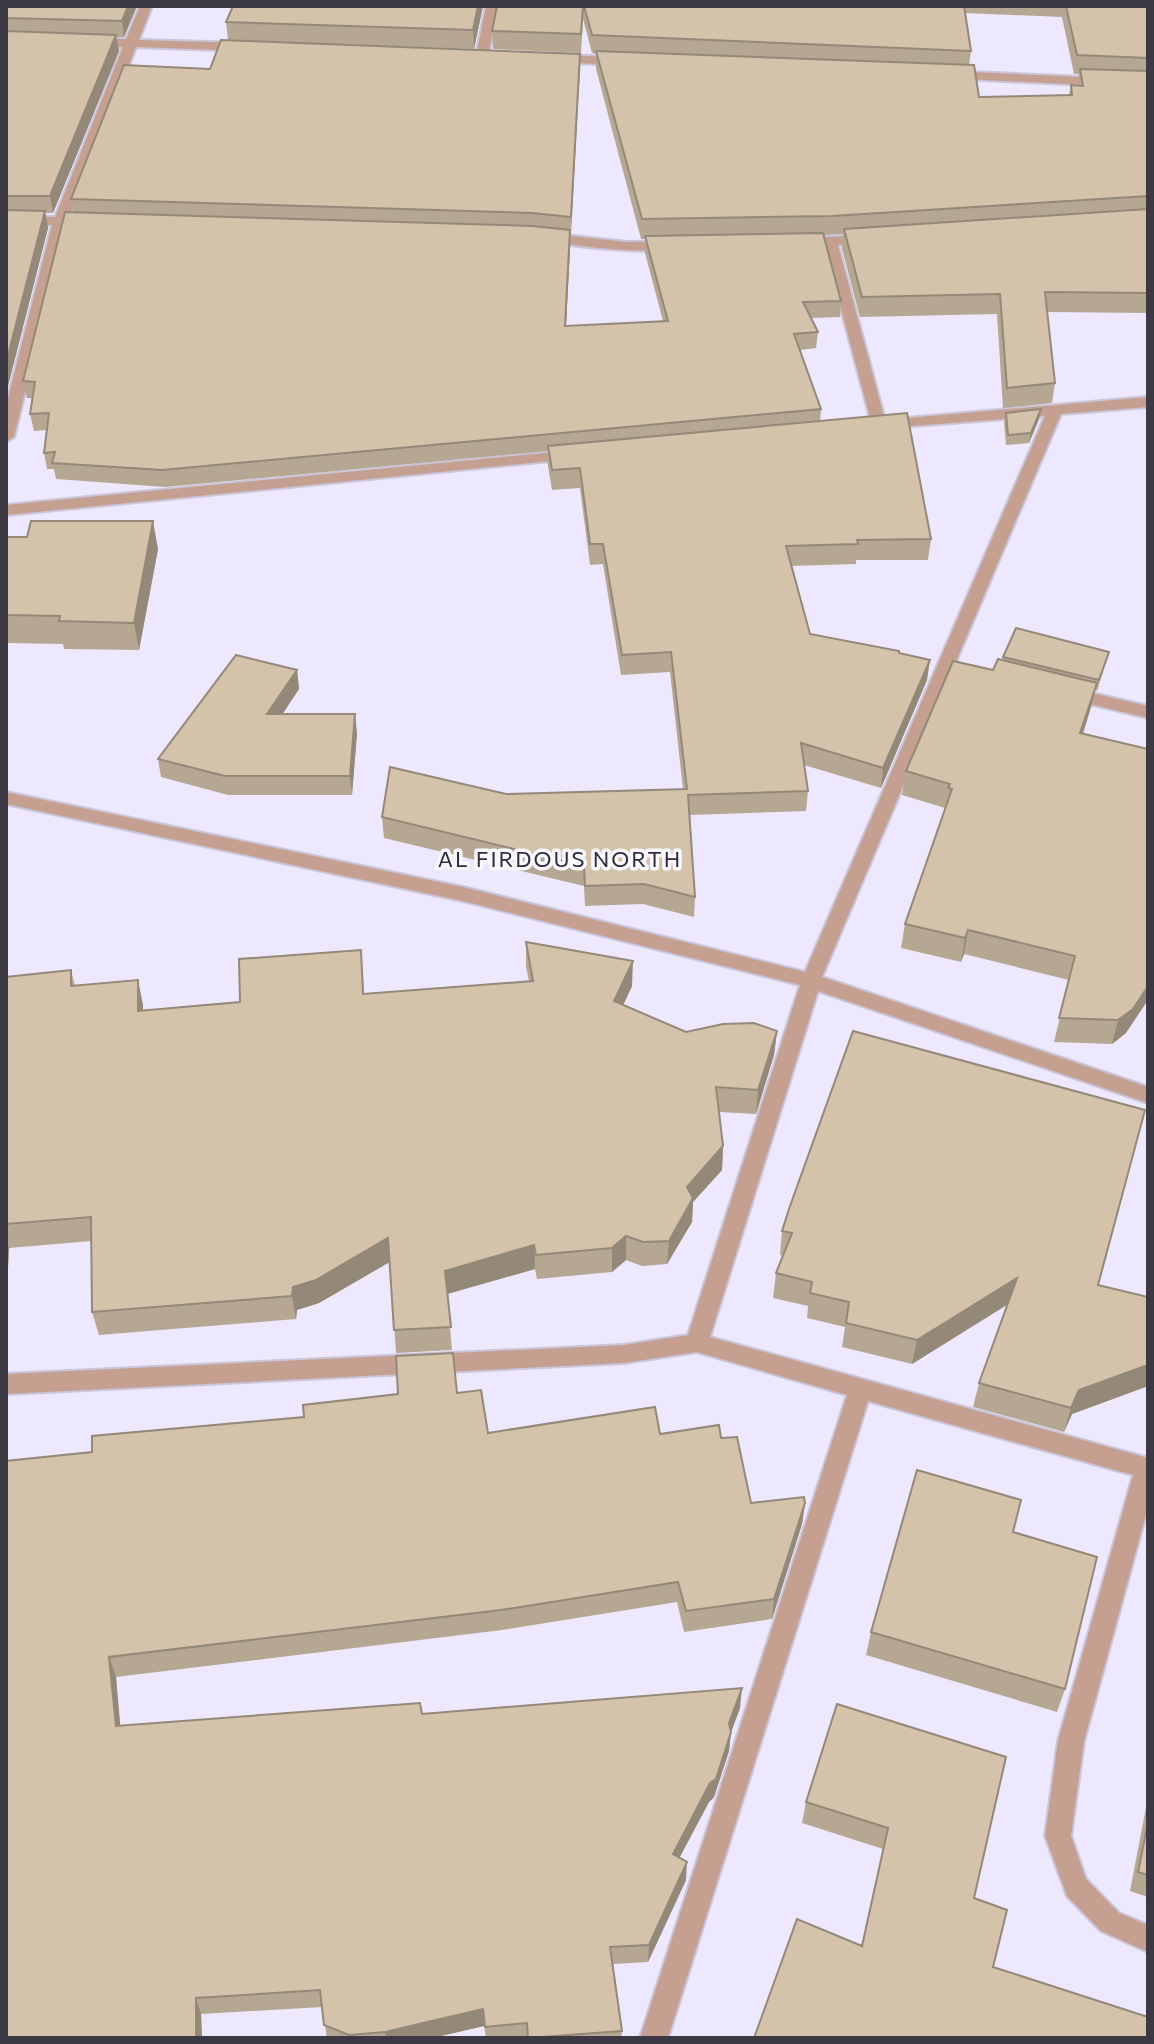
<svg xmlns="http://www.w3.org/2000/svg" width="1154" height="2044" viewBox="0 0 1154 2044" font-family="Commissioner,sans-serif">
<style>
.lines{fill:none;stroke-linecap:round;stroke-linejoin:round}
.street-casing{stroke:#cac5d9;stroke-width:4}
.street{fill:#c5a090;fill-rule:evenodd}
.wall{fill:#b6a793;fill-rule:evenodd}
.shaded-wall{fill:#948878}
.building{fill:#d4c2ab;stroke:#948878;stroke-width:2}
.labels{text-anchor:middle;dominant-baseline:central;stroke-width:7;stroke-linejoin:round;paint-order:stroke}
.neighbourhood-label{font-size:22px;letter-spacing:2px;fill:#2f2a3e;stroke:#f9f8fd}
</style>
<rect width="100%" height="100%" fill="#ede8fe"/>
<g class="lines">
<defs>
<path id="street" d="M140,6H152L139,40L246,43L252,47L246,51L136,47L69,218L90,219L97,223L90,227L66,226L14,437L6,442V406L52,225L6,223V215L55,217L123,47L90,46L84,42L90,38L126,39Z
M486,6H498L488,56L482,60L476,56Z
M554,55L622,57L628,61L622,65L549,62V56Z
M949,71L1148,80V88L944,78L942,75Z
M546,233L627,242L673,241L680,245C664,258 565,245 541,240L539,237Z
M869,235L874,236V242L838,245L885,420L1148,397V407L1061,414L822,977L1148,1087V1103L818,991L710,1337L1148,1458V1507L1084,1741L1071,1836L1086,1879L1119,1913L1148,1925V1952L1101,1931L1067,1896L1045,1836L1058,1741L1133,1475L868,1401L668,2038H640L847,1395L697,1352L624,1363L6,1394V1374L624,1345L688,1335L800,985L463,901L6,804V792L463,887L805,972L1045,416L873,429L824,245L801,246L794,242L801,238Z
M575,450L583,455L581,458L6,515V505Z
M1066,687L1148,706V718L1060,697L1057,693Z"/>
</defs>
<use href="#street" class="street-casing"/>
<use href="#street" class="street"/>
</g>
<path class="wall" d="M6,6H137L124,37H116L119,51L53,213H45L48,228L6,394Z
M483,6L474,49L368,45L580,54L566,326L663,321L645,253V239H641L596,69V54L592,53L583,19L581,53L493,49L492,31L497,6H1148V313L1047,312L1055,383L1052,403L1003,408L997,314L860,317L842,249L843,234L824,235L841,301L840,317L811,318L818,332L816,348L800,350L821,409L820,421L931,539L928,560H856V564L792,566L810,634L899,653L927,680L881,788L804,765L808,791L806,811L690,815L695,897L694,917L643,904L585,906L584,886L384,838L382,817L506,794L683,789L670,672L621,675L603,564L590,565L580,488L552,490L548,466V451L165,487L56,479L54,469H47L44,453L46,430L34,431L30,414L33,398H27L23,381L73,212L71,199L210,69L228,40L226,22ZM965,13L1062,17L1074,74H1079L1077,86L1071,85L1069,95L979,97L969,65L971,51Z
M1006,413L1039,419L1029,443L1006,445L1004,423Z
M6,537L158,549L139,650L64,649L63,644L6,643Z
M1109,652L1097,691L1095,690L1091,707L1083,734L1126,1033L1112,1044L1054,1042L1069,980L964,954L961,962L901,948L905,924L945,808L902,795L906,771L1002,660L1003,657Z
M297,670L299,689L282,714L357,733L352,795H228L161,777L158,759Z
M526,942L632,986L623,1005L686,1032L777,1031L774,1055L756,1114L719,1112L723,1146L722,1170L693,1202L692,1222L667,1264L642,1266L626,1260L612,1272L537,1279L535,1269L447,1294L452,1350L396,1353L390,1262L319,1303L297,1310L296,1319L99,1335L92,1312V1241L9,1248L6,1306V977L71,970L75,986L138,980L143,1010L240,1002L363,974L364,994L529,981L526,967Z
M782,1231L1098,1285L1148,1297V1386L1072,1414L1064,1432L973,1407L979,1383L1007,1305L912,1364L842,1347L845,1327L807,1318L808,1306L773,1298L776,1273L783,1256L780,1255Z
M457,1393L488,1433L660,1434L721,1438L751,1503H805L802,1524L772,1619L684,1632L677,1602L502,1630L116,1677L120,1726L422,1714L740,1708L731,1732L729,1751L714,1797L709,1802L679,1858L686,1880L648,1962L613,1964L622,2031L621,2038H486L484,2026L432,2038H327L322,2007L201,2014L202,2038H6L92,1452Z
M871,1632L1065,1689L1057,1712L866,1655Z
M1006,1757L862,1946L883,1849L802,1823L806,1802Z
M1148,1797V1897L1130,1891Z"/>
<path class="shaded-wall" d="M128,6H137L124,37L122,21Z
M478,6H483L474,49L473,30Z
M116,35L119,51L53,213L50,196Z
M580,54V69L571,232V217Z
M45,211L48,228L6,394V363Z
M570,230V246L565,343V326Z
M1041,409L1039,419L1029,443L1031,433Z
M153,521L158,549L139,650L134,623Z
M930,660L927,680L881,788L883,768Z
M297,670L299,689L270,733L267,714Z
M1097,683L1091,707L1075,758L1080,733Z
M355,714L357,733L352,795L350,776Z
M968,930L964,954L961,962L965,938Z
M633,961L632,986L614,1025V1001Z
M138,980L143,1005V1035L138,1011Z
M1148,986V1000L1126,1033L1112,1044L1118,1020Z
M777,1031L774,1055L756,1114L758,1090Z
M723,1146L722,1170L693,1202L692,1222L667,1264L669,1241L687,1187Z
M626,1236V1260L612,1272V1248Z
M388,1238L391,1261L319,1303L297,1310L296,1319L292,1296L293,1287Z
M6,1239L9,1248L6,1306Z
M534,1245L535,1269L447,1294L445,1271Z
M1017,1278L1011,1302L912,1364L917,1340Z
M1148,1365V1386L1072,1414L1064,1432L1071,1408L1079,1390Z
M805,1503L802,1524L772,1619L774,1599Z
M109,1657L116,1677L122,1745L116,1726Z
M742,1688L740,1708L727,1743L729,1723Z
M731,1732L729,1751L714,1797L709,1802L672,1872L673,1854Z
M687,1862L686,1880L648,1962L649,1945Z
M196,1998L201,2014L202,2038H196Z
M483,2009L484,2026L432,2038H386L385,2032Z"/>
<path class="building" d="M6,6H128L122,21L6,18Z
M233,6H478L473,30L226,22Z
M497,6H583L581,34L492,31Z
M584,6H964L971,51L592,35Z
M1066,6H1148V58L1077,55Z
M6,31L116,35L50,196H6Z
M221,40L580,54L571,217L532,213L71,199L124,65L210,69Z
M596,51L974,65L979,97L1072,95L1071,85L1083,86L1080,69L1148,71V196L832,216L642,219Z
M1148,209V293L1045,292L1055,383L1007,388L1000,294L862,297L844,229Z
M6,210L45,211L6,363Z
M65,212L532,226L570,230L565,326L668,321L645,236L823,233L841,301L803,302L818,332L794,334L821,409L162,470L52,463L55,452L44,453L49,413L30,414L35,382L23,381Z
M1041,409L1031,433L1008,435L1006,413Z
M907,413L931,539L857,540L858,544L786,546L810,634L899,651V653L930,660L883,768L801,743L808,791L688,795L695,897L644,884L585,886L584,866L382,817L390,767L506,794L687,789L671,652L622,655L603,544H590L580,468L552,470L548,446Z
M31,521H153L134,623L59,621L60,616L6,615V537H27Z
M1016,628L1109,652L1099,680L1003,657Z
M236,655L297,670L267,714H355L350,776H225L158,759Z
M998,659L1097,683L1080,733L1148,749V986L1133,1009L1118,1020L1059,1018L1075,956L968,930L965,938L905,924L952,789L948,788L950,784L906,771L953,661L993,670Z
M526,942L633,961L614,1001L686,1032L723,1024L754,1023L777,1031L758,1090L716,1087L723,1146L687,1187L693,1198L669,1241L643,1242L626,1236L612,1248L536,1255L534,1245L445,1271L451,1327L394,1330L388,1238L316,1280L293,1287L292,1296L92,1312L91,1217L6,1224V977L71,970V986L138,980V1011L240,1002L239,959L361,950L363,994L533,981Z
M853,1031L1145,1110L1098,1285L1148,1297V1365L1079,1390L1071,1408L979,1383L1017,1278L917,1340L846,1323L849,1302L810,1293L812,1282L776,1273L792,1233L782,1231L790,1206Z
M453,1353L457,1393L481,1390L488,1433L655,1407L660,1434L719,1425L721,1438L737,1437L751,1503L804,1497L805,1503L774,1599L686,1611L678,1582L501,1610L109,1657L116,1726L420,1703L422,1714L742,1688L729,1723L731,1732L716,1779L710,1783L673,1854L687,1862L649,1945L610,1947L622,2031L528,2038L527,2023L485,2027L483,2009L385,2032L349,2035L324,2025L320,1990L196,1998V2038H6V1461L92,1452V1436L304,1417L303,1405L398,1394L396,1356Z
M917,1470L1021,1500L1013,1532L1097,1557L1065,1689L871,1632Z
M837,1704L1006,1757L974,1898L1007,1910L993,1967L1148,2017V2038H754L797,1919L862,1946L888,1828L806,1802Z
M1148,1822V1875L1138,1872Z"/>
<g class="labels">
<g class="neighbourhood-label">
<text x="560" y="858">AL FIRDOUS NORTH</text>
</g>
</g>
<rect width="1154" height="2044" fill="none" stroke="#3c3944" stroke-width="16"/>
</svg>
